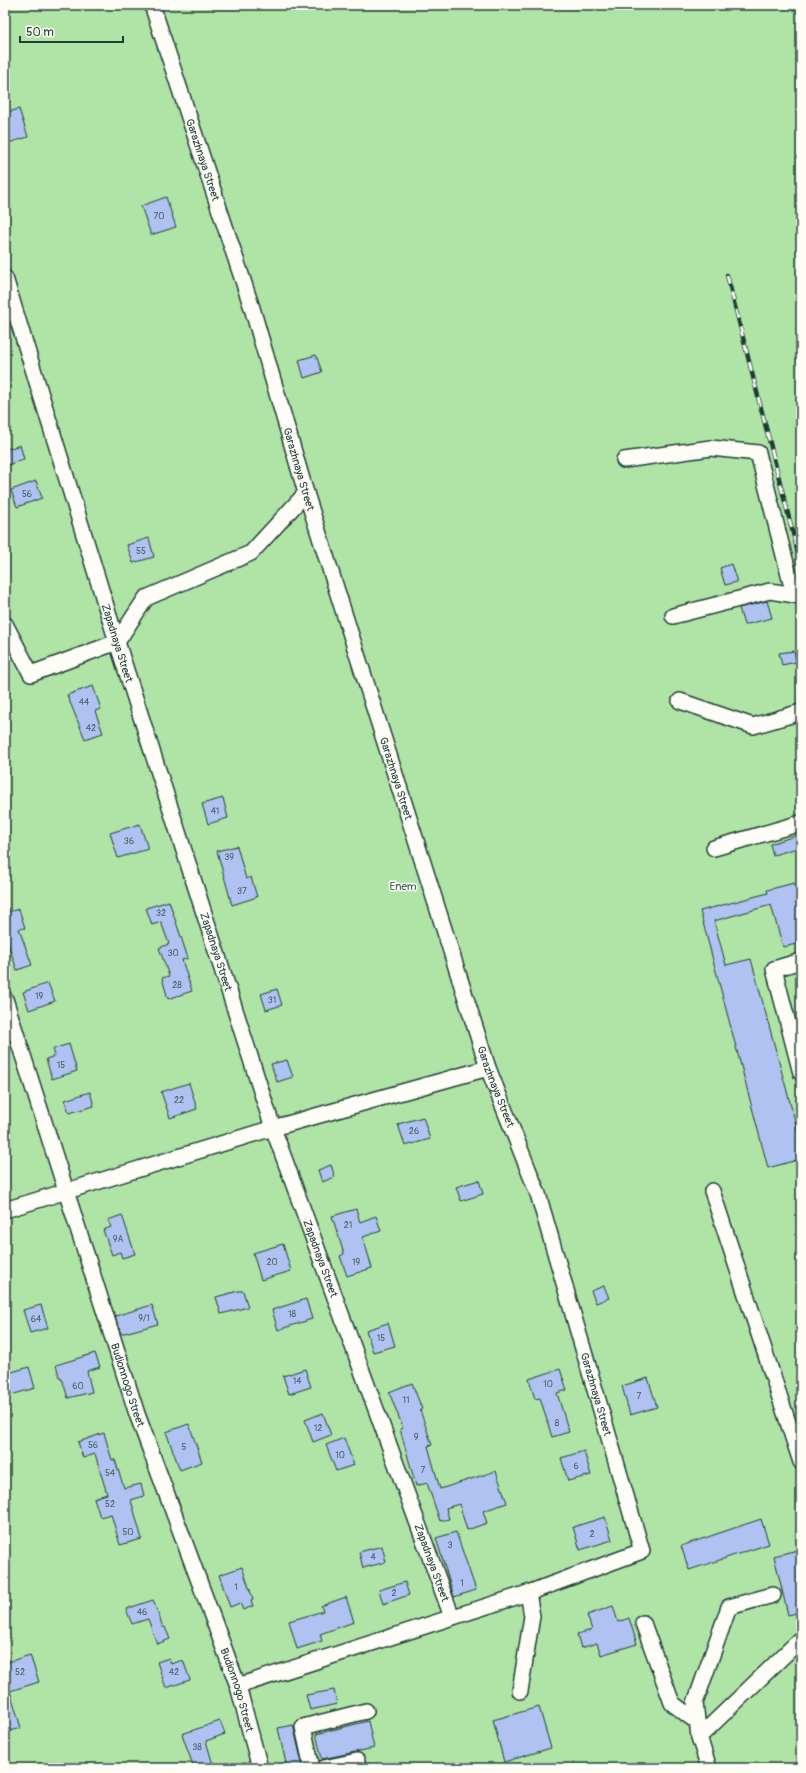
<svg xmlns="http://www.w3.org/2000/svg" width="806" height="1773" viewBox="0 0 806 1773" font-family="Pangolin,sans-serif">
<style>
.green{fill:#afe4a6;stroke:#67906d}
.building{fill:#afc2f1;stroke:#1f3d34}
.lines{fill:none;stroke-linecap:round;stroke-linejoin:round}
.minor-casing{stroke:#1f3d34;stroke-width:18}
.minor{stroke:#fdfcf7;stroke-width:15}
.rail-casing{stroke:#1f3d34;stroke-width:4.5}
.rail{stroke:#fdfcf7;stroke-width:3;stroke-dasharray:9;stroke-linecap:butt}
.labels{text-anchor:middle;dominant-baseline:central;stroke-width:3;stroke-linejoin:round;paint-order:stroke}
.number-label{font-size:9px;fill:#435e63}
.street-label{font-size:11px;fill:#1f3d34;stroke:#fdfcf7}
.park-label{font-size:11px;fill:#3c5e4b;stroke:#fdfcf7}
</style>
<rect width="100%" height="100%" fill="#edf0f6"/>
<filter id="ink" filterUnits="userSpaceOnUse"><feTurbulence type="fractalNoise" baseFrequency=".025" numOctaves="2"/><feDisplacementMap in="SourceGraphic" scale="8" xChannelSelector="R" yChannelSelector="G"/><feConvolveMatrix kernelMatrix="1 2 1 2 8 2 1 2 1" color-interpolation-filters="sRGB"/></filter>
<g filter="url(#ink)">
<path class="green" d="M5,5H801V1768H5Z"/>
<path class="building" d="M19,109L28,137L5,144V113Z
M166,197L176,227L151,235L141,206Z
M316,355L322,372L304,378L299,360Z
M20,445L24,459L5,466V450Z
M36,481L42,498L17,507L11,490Z
M149,538L154,557L133,563L127,545Z
M731,564L737,582L725,585L720,568Z
M767,601L772,618L744,625L739,608Z
M794,651L796,662L782,665L779,653Z
M93,686L101,709L95,711L103,733L85,739L67,695Z
M223,798L228,818L208,824L202,804Z
M140,824L148,849L118,858L110,833Z
M801,834V847L773,855L770,844Z
M237,846L246,879L251,877L257,897L232,905L217,851Z
M794,883L801,909V943L783,947L771,905L714,921L726,965L751,959L801,1143V1159L768,1168L700,911L768,893L767,890Z
M169,901L188,958L182,960L192,991L168,999L162,978L169,976L159,948L169,944L161,922L152,925L146,908Z
M19,909L25,928L19,929L32,965L17,970L5,935V913Z
M48,983L55,1001L29,1010L23,992Z
M277,989L282,1005L266,1010L261,994Z
M69,1044L77,1071L52,1079L46,1059L55,1056L53,1049Z
M287,1060L293,1077L277,1082L271,1064Z
M189,1083L197,1109L170,1118L161,1092Z
M90,1092L94,1106L69,1113L65,1100Z
M423,1117L430,1139L405,1146L398,1124Z
M331,1165L335,1177L322,1182L318,1170Z
M479,1180L483,1194L461,1201L456,1187Z
M356,1209L360,1222L376,1216L381,1231L363,1237L372,1268L347,1276L340,1256L344,1254L332,1216Z
M122,1215L135,1254L122,1258L120,1252L112,1255L103,1230L111,1227L108,1220Z
M283,1244L291,1271L261,1280L253,1253Z
M604,1286L609,1298L596,1303L591,1291Z
M238,1291H243L248,1307L221,1314L216,1297Z
M306,1299L312,1319L278,1330L272,1310Z
M41,1305L48,1328L30,1333L23,1310Z
M152,1305L158,1324L121,1334L115,1316Z
M388,1323L395,1346L373,1352L366,1330Z
M95,1353L100,1367L87,1371L92,1392L68,1398L62,1379H60L56,1365Z
M29,1367L35,1388L11,1395L5,1374Z
M305,1369L311,1387L289,1394L283,1376Z
M560,1369L567,1390L557,1393L569,1432L552,1437L540,1398L535,1399L529,1379Z
M648,1378L657,1407L630,1415L622,1386Z
M412,1383L422,1409L420,1410L432,1445L428,1446L440,1489L496,1471L507,1503L483,1511L487,1523L467,1530L459,1504L446,1508L449,1519L440,1521L427,1483L416,1486L400,1429L403,1428L389,1392Z
M323,1413L331,1435L313,1442L305,1420Z
M189,1424L202,1462L180,1470L166,1432Z
M104,1433L112,1460H115L124,1488L141,1484L144,1496L131,1500L142,1539L120,1545L111,1514L100,1517L94,1498L107,1494L95,1454L83,1458L78,1442Z
M344,1438L354,1465L336,1471L326,1445Z
M584,1451L591,1475L568,1481L561,1458Z
M605,1517L612,1540L580,1550L573,1527Z
M761,1519L769,1544L689,1570L681,1546Z
M456,1532L476,1590L454,1597L436,1538Z
M382,1546L386,1562L363,1568L359,1552Z
M801,1549V1612L788,1615L774,1556Z
M242,1567L253,1599L251,1600L253,1606L243,1610L240,1603L230,1607L219,1575Z
M405,1582L409,1595L383,1604L379,1590Z
M346,1597L354,1622L320,1634L322,1641L297,1649L289,1621L323,1611L321,1606Z
M153,1600L163,1627H165L170,1639L157,1644L148,1619L132,1624L126,1609Z
M613,1606L618,1622L629,1618L637,1644L601,1655L597,1643L581,1648L577,1634L592,1630L587,1615Z
M30,1655L39,1682L10,1691L21,1728L5,1732V1663Z
M169,1658L171,1664L183,1660L190,1680L166,1688L157,1662Z
M334,1690L337,1704L310,1710L306,1695Z
M539,1707L551,1748L504,1762L493,1720Z
M220,1721L225,1734L206,1741L214,1768H194L182,1734Z
M368,1721L374,1748L322,1759L316,1734Z
M293,1725L301,1759L303,1768H287L278,1728Z"/>
<g class="lines">
<defs>
<g id="minor">
<path id="s1" d="M152,5L252,308L306,493L488,1068L538,1194L642,1551L528,1593L238,1686"/>
<path id="s2" d="M5,278L117,642L273,1128L452,1617"/>
<path d="M624,460L711,448L758,453L794,595"/>
<path d="M673,616L770,591L801,596"/>
<path d="M5,624L31,674L117,642L146,598L251,553L306,493"/>
<path d="M680,701L753,726L801,712"/>
<path d="M714,848L801,823"/>
<path d="M801,961L774,969L801,1073"/>
<path id="s3" d="M5,999L137,1414L238,1686L260,1768"/>
<path d="M712,1191L801,1462"/>
<path d="M5,1210L273,1128L488,1068"/>
<path d="M643,1623L672,1703L697,1722"/>
<path d="M520,1691L532,1616L528,1593"/>
<path d="M699,1737L801,1639"/>
<path d="M312,1768L303,1727L366,1711"/>
<path d="M324,1768L357,1761"/>
<path d="M709,1768L699,1737L695,1703L729,1607L773,1595"/>
</g>
</defs>
<use href="#minor" class="minor-casing"/>
<use href="#minor" class="minor"/>
<defs>
<path id="rail" d="M727,275L798,553"/>
</defs>
<use href="#rail" class="rail-casing"/>
<use href="#rail" class="rail"/>
</g>
</g>
<g class="labels">
<g class="number-label">
<text x="159" y="216">70</text>
<text x="27" y="494">56</text>
<text x="141" y="551">55</text>
<text x="84" y="702">44</text>
<text x="91" y="728">42</text>
<text x="215" y="811">41</text>
<text x="129" y="841">36</text>
<text x="229" y="857">39</text>
<text x="242" y="891">37</text>
<text x="161" y="913">32</text>
<text x="173" y="953">30</text>
<text x="177" y="985">28</text>
<text x="39" y="996">19</text>
<text x="272" y="1000">31</text>
<text x="61" y="1065">15</text>
<text x="179" y="1100">22</text>
<text x="414" y="1131">26</text>
<text x="348" y="1225">21</text>
<text x="118" y="1239">9А</text>
<text x="272" y="1262">20</text>
<text x="356" y="1262">19</text>
<text x="292" y="1314">18</text>
<text x="144" y="1318">9/1</text>
<text x="36" y="1319">64</text>
<text x="381" y="1338">15</text>
<text x="297" y="1381">14</text>
<text x="548" y="1384">10</text>
<text x="78" y="1386">60</text>
<text x="639" y="1396">7</text>
<text x="406" y="1400">11</text>
<text x="557" y="1423">8</text>
<text x="318" y="1428">12</text>
<text x="416" y="1437">9</text>
<text x="93" y="1445">56</text>
<text x="184" y="1447">5</text>
<text x="340" y="1455">10</text>
<text x="576" y="1466">6</text>
<text x="423" y="1470">7</text>
<text x="110" y="1473">54</text>
<text x="110" y="1504">52</text>
<text x="128" y="1532">50</text>
<text x="592" y="1534">2</text>
<text x="450" y="1545">3</text>
<text x="373" y="1557">4</text>
<text x="462" y="1583">1</text>
<text x="236" y="1587">1</text>
<text x="394" y="1593">2</text>
<text x="142" y="1612">46</text>
<text x="20" y="1672">52</text>
<text x="174" y="1672">42</text>
<text x="197" y="1747">38</text>
</g>
<g class="street-label">
<text stroke="none"><textPath href="#s1" startOffset="163">Garazhnaya Street</textPath></text>
<text stroke="none"><textPath href="#s1" startOffset="487">Garazhnaya Street</textPath></text>
<text stroke="none"><textPath href="#s2" startOffset="382">Zapadnaya Street</textPath></text>
<text stroke="none"><textPath href="#s1" startOffset="811">Garazhnaya Street</textPath></text>
<text stroke="none"><textPath href="#s2" startOffset="706">Zapadnaya Street</textPath></text>
<text stroke="none"><textPath href="#s1" startOffset="1135">Garazhnaya Street</textPath></text>
<text stroke="none"><textPath href="#s2" startOffset="1030">Zapadnaya Street</textPath></text>
<text stroke="none"><textPath href="#s3" startOffset="405">Budionnogo Street</textPath></text>
<text stroke="none"><textPath href="#s1" startOffset="1459">Garazhnaya Street</textPath></text>
<text stroke="none"><textPath href="#s2" startOffset="1354">Zapadnaya Street</textPath></text>
<text stroke="none"><textPath href="#s3" startOffset="729">Budionnogo Street</textPath></text>
</g>
<g class="park-label">
<text x="403" y="886">Enem</text>
</g>
</g>
<rect width="806" height="1773" fill="none" stroke="#fdfcf7" stroke-width="20"/>
<rect x="10" y="10" width="786" height="1753" fill="none" stroke="#1f3d34" stroke-width="1.5" filter="url(#ink)"/>
<path d="M20 36v6h103v-6" fill="none" stroke="#1f3d34" stroke-width="2"/>
<text x="26" y="36" font-size="12" fill="#1f3d34" stroke="#fdfcf7" stroke-width="3" paint-order="stroke">50 m</text>
</svg>
